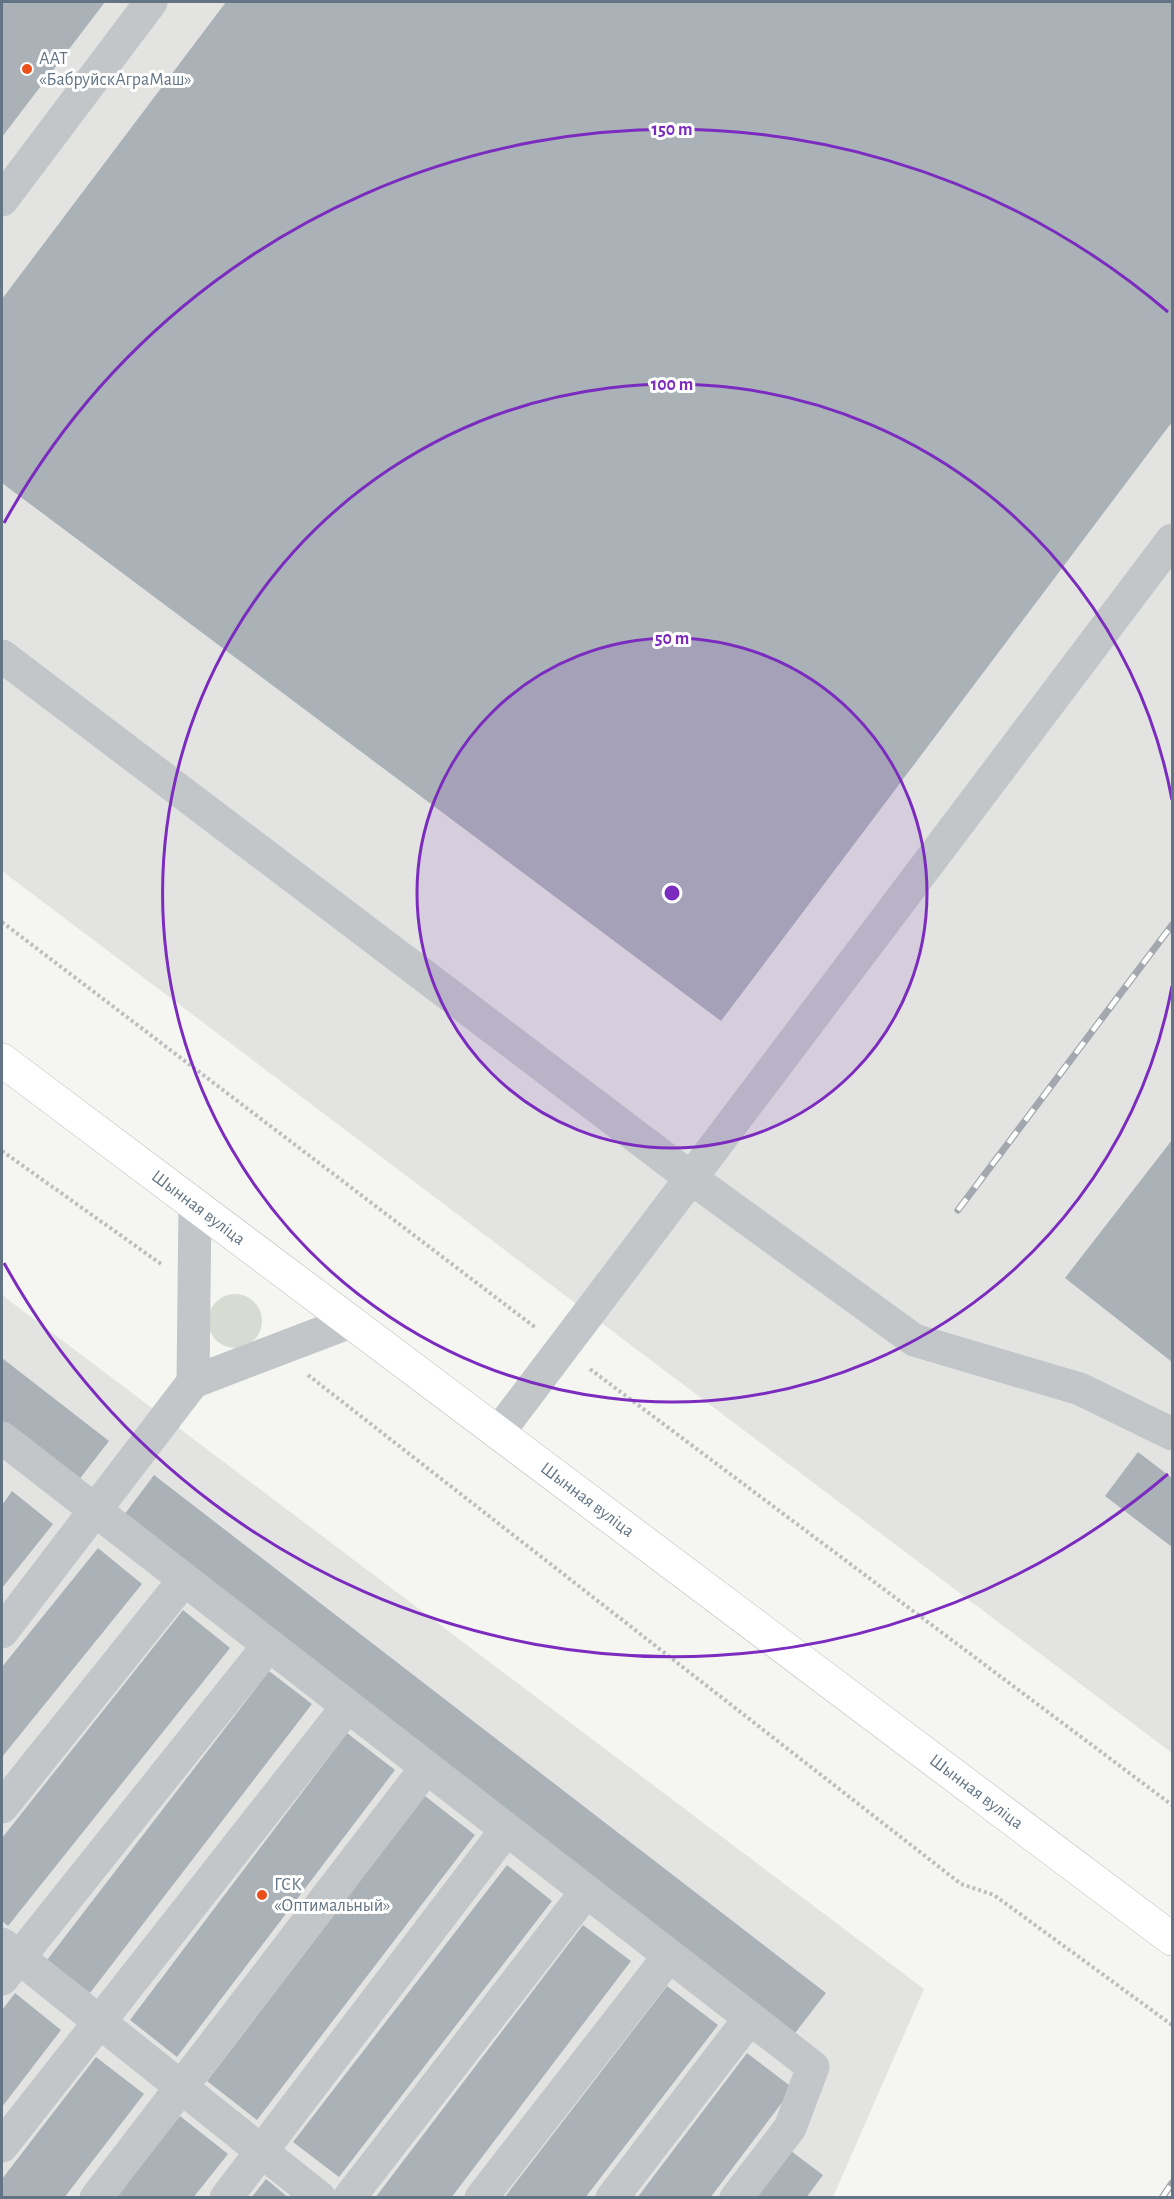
<svg xmlns="http://www.w3.org/2000/svg" width="1174" height="2199" viewBox="0 0 1174 2199" font-family="'Alegreya Sans',sans-serif">
<style>
.built{fill:#e3e4e2}
.green{fill:#d6dcd2}
.building{fill:#aab2b8}
.lines{fill:none;stroke-linecap:round;stroke-linejoin:round}
.major-casing{stroke:#b5b9bd;stroke-width:34}
.path{stroke:#bcbec0;stroke-width:4;stroke-dasharray:3 3;stroke-linecap:butt}
.minor{stroke:#c2c6c9;stroke-width:33}
.major{stroke:#fff;stroke-width:33}
.rail-casing{stroke:#a2a8ae;stroke-width:7}
.rail{stroke:#fff;stroke-width:4.5;stroke-dasharray:14;stroke-linecap:butt}
.ring{fill:none;stroke:#7b2cbf;stroke-width:3}
.poi-dot{fill:#eb4f1b;stroke:#fff;stroke-width:2}
.labels{text-anchor:middle;dominant-baseline:central;stroke-width:6;stroke-linejoin:round;paint-order:stroke}
.poi-label{font-size:18px;fill:#637484;stroke:#fff;text-anchor:start}
.street-label{font-size:18px;fill:#637484;stroke:#fff}
.centre{fill:#7b2cbf;stroke:#fff;stroke-width:3}
.ring-label{font-size:18px;text-anchor:middle;font-weight:bold;fill:#7b2cbf;stroke:#fff;stroke-width:6;stroke-linejoin:round;paint-order:stroke}
</style>
<rect width="100%" height="100%" fill="#f5f5f1"/>
<path class="built" d="M2,2H1172V1753L2,871Z
M2,1295L924,1989L833,2197H2Z"/>
<path class="green" d="M208 1321a27 27 0 1 1 54 0a27 27 0 1 1-54 0Z"/>
<path class="building" d="M2,2H105L2,137Z
M226,2H1172V422L721,1021L2,483V299Z
M1172,1140V1362L1065,1278Z
M2,1358L109,1441L78,1481L2,1422Z
M1138,1452L1172,1478V1547L1105,1496Z
M154,1475L826,1993L792,2037L121,1519Z
M12,1491L53,1524L2,1588V1505Z
M98,1548L142,1584L2,1757V1667Z
M183,1610L230,1648L8,1926L2,1921V1838Z
M269,1671L312,1704L90,1993L47,1960Z
M347,1733L395,1770L177,2057L130,2020Z
M425,1796L475,1835L257,2120L207,2081Z
M507,1865L552,1901L339,2177L293,2142Z
M583,1925L631,1961L451,2198H375Z
M667,1986L718,2025L585,2198H504Z
M15,1993L61,2030L2,2107V2010Z
M747,2053L793,2088L710,2198H637Z
M96,2057L144,2094L64,2198H2V2179Z
M180,2116L228,2154L193,2198H115Z
M791,2151L823,2175L806,2198H755Z
M266,2179L289,2198H251Z"/>
<g class="lines">
<defs>
<path id="major" d="M2,1060L1172,1939"/>
</defs>
<use href="#major" class="major-casing"/>
<path class="path" d="M2,922L536,1328
M2,1151L161,1264
M590,1369L1172,1805
M308,1375L961,1884L994,1895L1172,2025"/>
<path class="minor" d="M2,200L151,2
M2,656L691,1178L1172,540
M195,1205L193,1382L350,1322
M498,1433L691,1178L914,1340L1080,1389L1172,1434
M2,1438L813,2067L790,2128L736,2198
M2,1632L193,1382
M2,1807L184,1580
M2,1944L320,2198
M2,1979L268,1646
M2,2146L347,1707
M96,2198L426,1768
M226,2198L506,1830
M349,2198L586,1892
M481,2198L669,1956
M612,2198L750,2018"/>
<use href="#major" class="major"/>
<defs>
<path id="rail" d="M958,1210L1172,925
M1162,2198L1172,2183"/>
</defs>
<use href="#rail" class="rail-casing"/>
<use href="#rail" class="rail"/>
</g>
<circle cx="672" cy="893" r="255" fill="#7b2cbf" fill-opacity=".12"/>
<g class="ring">
<circle cx="672" cy="893" r="255"/>
<path d="M1172 986A509 509 0 1 1 1172 800"/>
<path d="M1168 1474A764 764 0 0 1 4 1263M4 523A764 764 0 0 1 1168 312"/>
</g>
<g class="poi-dot">
<circle cx="27" cy="69" r="6"/>
<circle cx="262" cy="1895" r="6"/>
</g>
<g class="labels">
<g class="poi-label">
<text x="39" y="59">ААТ<tspan x="39" dy="21">«БабруйскАграМаш»</tspan></text>
<text x="274" y="1885">ГСК<tspan x="274" dy="21">«Оптимальный»</tspan></text>
</g>
<g class="street-label">
<text transform="translate(198 1208) rotate(37)">Шынная вуліца</text>
<text transform="translate(587 1500) rotate(37)">Шынная вуліца</text>
<text transform="translate(976 1792) rotate(37)">Шынная вуліца</text>
</g>
</g>
<circle cx="672" cy="893" r="9" class="centre"/>
<g class="ring-label">
<text x="672" y="135">150 m</text>
<text x="672" y="390">100 m</text>
<text x="672" y="644">50 m</text>
</g>
<rect width="1174" height="2199" fill="none" stroke="#637484" stroke-width="6"/>
</svg>
